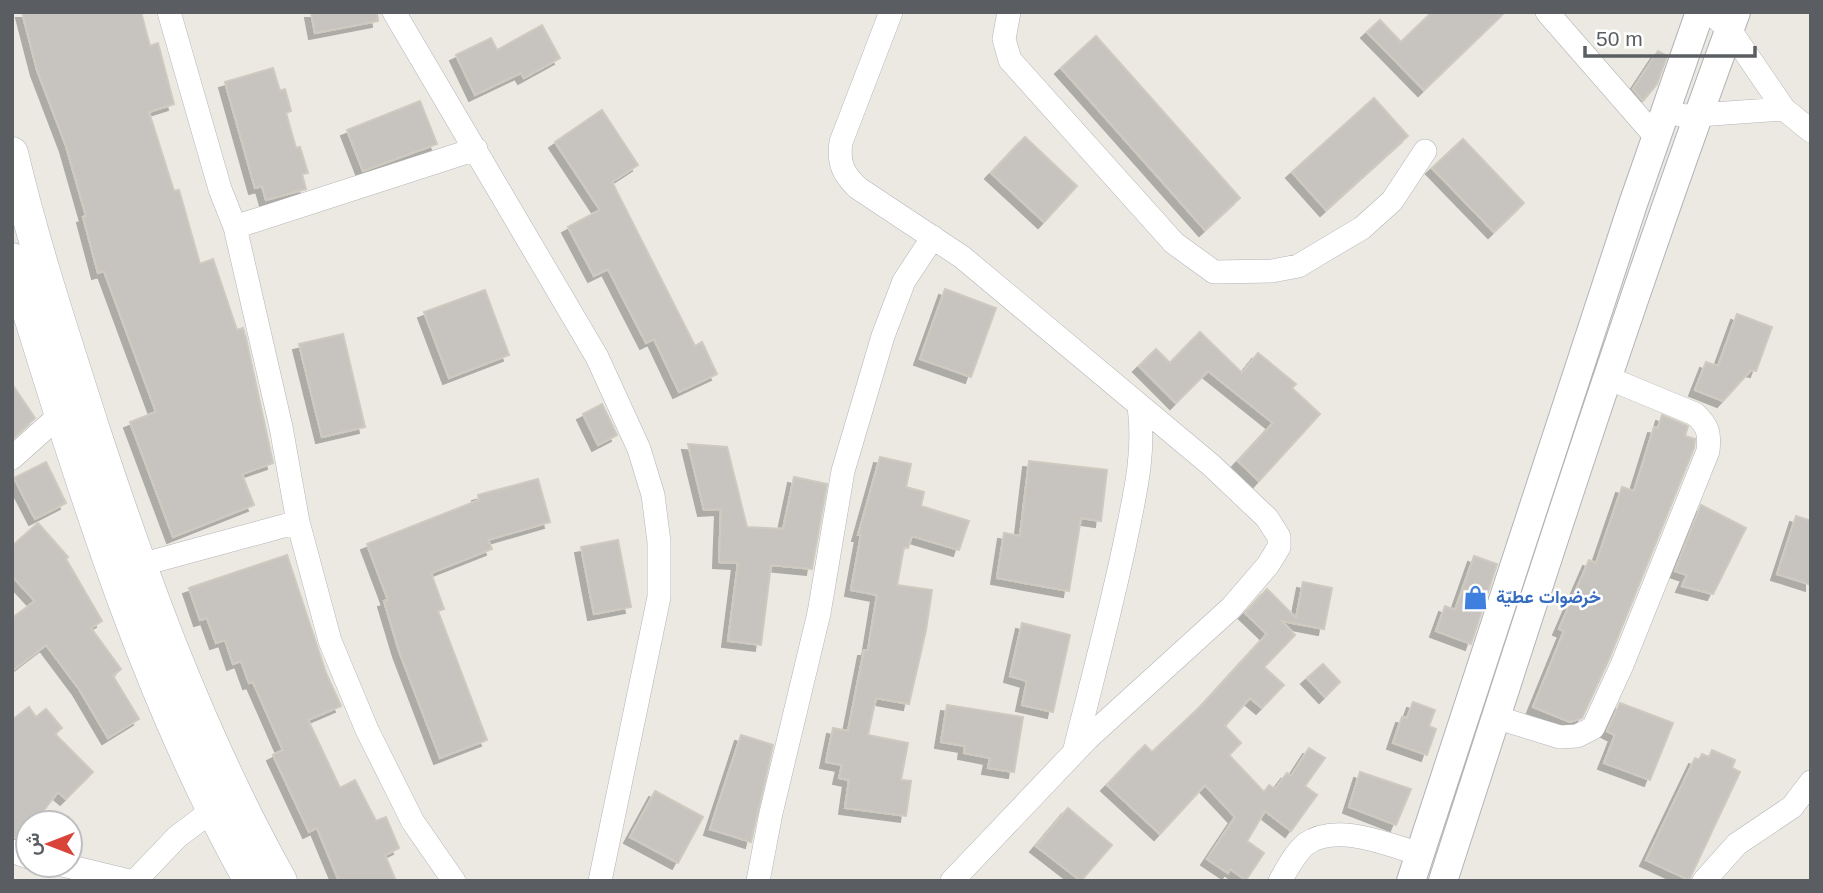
<svg xmlns="http://www.w3.org/2000/svg" width="1823" height="893" viewBox="0 0 1823 893" font-family="Helvetica,Vazirmatn,sans-serif">
<style>
.building{fill:#c7c3be;stroke:#cfcac0;stroke-width:2;filter:url(#shadow)}
.lines{fill:none;stroke-linecap:round;stroke-linejoin:round}
.minor-casing{stroke:#b2b4b8;stroke-width:24}
.tertiary-casing{stroke:#b2b4b8;stroke-width:30}
.secondary-casing{stroke:#b1b4b8;stroke-width:33}
.minor{stroke:#fff;stroke-width:23}
.tertiary{stroke:#fff;stroke-width:28}
.secondary{stroke:#fff;stroke-width:32}
.labels{text-anchor:middle;dominant-baseline:central;stroke-width:5;stroke-linejoin:round;paint-order:stroke}
.shop-label{font-size:18px;font-weight:bold;fill:#366cbe;stroke:#fff;text-anchor:start}
</style>
<defs>
<filter id="shadow"><feDropShadow dx="-6" dy="6" stdDeviation="0" flood-color="#0004"/></filter>
</defs>
<rect width="100%" height="100%" fill="#ebe9e1"/>
<path class="building" d="M22,12H141L150,46L158,43L174,104L149,112L174,191L179,190L200,264L213,259L237,330L243,328L246,338L273,463L242,474L254,505L173,537L130,422L156,412L104,271L98,273L83,217L86,216L66,146L37,70Z
M311,12H377L378,21L315,33Z
M1432,12H1505L1424,90L1367,32L1380,20L1401,42Z
M542,25L560,58L524,78L521,73L475,95L456,55L491,38L497,50Z
M1096,36L1240,198L1205,230L1061,68Z
M1658,51L1667,56L1657,84L1643,101L1633,89Z
M273,68L280,91L285,89L291,111L286,113L296,148L300,147L308,173L302,174L306,189L266,200L262,186L255,188L225,82Z
M1374,98L1408,136L1326,210L1292,172Z
M420,101L437,144L363,171L347,130Z
M602,110L638,165L612,182L695,346L702,342L717,374L679,392L654,339L646,343L608,269L594,276L568,227L600,210L555,142Z
M1025,137L1077,186L1044,222L991,173Z
M1463,139L1524,203L1494,232L1432,168Z
M945,289L996,308L971,377L920,359Z
M485,290L509,355L449,378L424,312Z
M1737,314L1772,327L1756,371L1751,370L1723,401L1695,390L1706,362L1718,366Z
M1200,332L1242,373L1258,353L1296,384L1292,388L1320,414L1259,481L1238,461L1273,423L1208,371L1176,403L1139,366L1156,349L1170,363Z
M343,334L365,427L322,437L299,344Z
M12,384L35,418L12,439Z
M602,404L617,435L598,445L583,414Z
M1662,415L1688,426L1685,436L1695,439L1694,448L1609,659L1582,718L1570,722L1533,707L1564,631L1559,629L1589,560L1596,563L1622,487L1634,491L1654,427L1658,428Z
M688,444L727,447L747,527L783,529L794,477L827,484L812,569L771,565L761,645L728,641L738,563L719,562L721,509L704,510Z
M880,457L911,464L906,487L924,492L921,506L969,521L959,550L912,536L908,548L904,547L897,585L932,590L926,630L909,704L876,698L868,735L908,743L901,780L911,781L906,816L845,808L849,780L839,778L842,765L826,762L833,728L848,731L864,650H868L877,595L851,590L861,535H858Z
M1029,461L1107,470L1101,521L1081,518L1069,591L997,578L1004,533L1020,536Z
M46,462L66,503L35,519L14,478Z
M538,479L550,522L488,540L492,549L431,573L444,609L438,611L487,740L440,758L399,651L384,601L388,600L367,544L479,500L478,495Z
M1701,505L1746,528L1713,594L1682,586L1687,575L1675,571Z
M1796,516L1811,521V585L1777,574Z
M38,523L68,557L66,559L102,621L91,628L121,669L113,676L139,719L108,738L79,689L46,645L12,671V618L35,601L12,576V546Z
M618,540L631,607L594,614L581,547Z
M287,555L326,673L341,706L308,720L340,788L355,780L376,821L386,817L399,848L385,855L396,881H339L317,828L309,832L273,755L283,750L253,682L249,683L241,661L233,664L225,640L216,643L207,618L200,620L189,588Z
M1474,556L1497,564L1471,644L1436,631L1445,606L1455,610Z
M1303,582L1332,588L1324,629L1282,621L1295,635L1264,667L1284,685L1262,708L1250,698L1225,726L1241,743L1229,755L1264,792L1269,785L1275,789L1287,773L1291,776L1309,748L1325,758L1305,786L1317,795L1291,831L1265,811L1247,841L1264,853L1246,880L1230,869L1228,873L1207,859L1235,817L1205,785L1160,834L1107,785L1145,745L1152,752L1203,704L1267,634L1245,613L1267,589L1296,618Z
M1022,623L1070,635L1053,712L1022,705L1027,681L1010,676Z
M1323,664L1340,682L1325,697L1307,678Z
M1413,702L1435,710L1429,726L1436,729L1427,755L1393,743L1402,717L1407,718Z
M1620,703L1673,723L1650,780L1604,763L1615,735L1607,731Z
M947,705L1023,717L1014,772L988,768L990,758L964,753L965,746L941,742Z
M29,707L36,717L46,709L62,728L55,734L93,772L66,799L58,792L34,823H28V831L21,839L12,837V720Z
M741,735L773,745L751,842L710,829Z
M1712,750L1735,760L1732,768L1740,772L1689,880L1646,860L1695,758L1699,760L1702,754L1709,757Z
M1360,772L1411,789L1396,825L1349,807Z
M655,791L703,817L678,863L630,837Z
M1068,808L1112,845L1081,881L1036,846Z"/>
<g class="lines">
<defs>
<path id="minor" d="M169,12L220,189L235,227L281,427L298,522L330,641L367,730L413,822L454,881
M394,12L597,357L639,449L653,495L659,542V597L600,881
M891,12L841,142C838,163 843,174 858,188L962,257L1211,465L1267,518L1279,537V547L1268,565L1231,608L1088,738L952,881
M1009,12L1004,39L1010,60L1174,243L1214,272L1272,271L1298,266L1362,228L1392,201L1425,151
M1547,12L1656,137
M1709,12L1730,30L1784,109L1811,131
M1666,106L1674,113L1684,116L1784,109
M235,227L476,149
M12,458L61,414
M140,565L298,522
M1495,717L1560,737L1577,736L1593,728L1622,665L1708,451C1710,433 1708,426 1695,414L1608,378
M1074,753C1092,680 1112,607 1127,533C1136,490 1145,450 1139,406
M12,851L28,857
M63,865L129,881
M135,881L177,837L214,809
M758,881L771,813L819,613L843,471L883,336L904,281L933,237
M1280,881C1287,869 1295,853 1306,844C1337,822 1388,845 1420,854
M1704,881L1737,844L1792,807L1811,782"/>
<path id="tertiary" d="M1411,881L1633,204L1700,12
M1443,881C1537,590 1630,299 1736,12"/>
<path id="secondary" d="M12,153C34,246 64,336 93,427C144,582 201,738 281,881
M12,259C78,470 141,687 250,881"/>
</defs>
<use href="#minor" class="minor-casing"/>
<use href="#tertiary" class="tertiary-casing"/>
<use href="#secondary" class="secondary-casing"/>
<use href="#minor" class="minor"/>
<use href="#tertiary" class="tertiary"/>
<use href="#secondary" class="secondary"/>
</g>
<defs>
<symbol id="shop-bare" viewBox="-9 -9 18 18"><path d="M-5-2.5h2.3a2.7 3.5 0 0 1 5.4 0H5L5.5 6h-11ZM-1.5-2.5h3a1.5 2.3 0 0 0-3 0Z" fill="#3f7fe0" stroke="#fff" stroke-width="2.5" paint-order="stroke"/></symbol>
</defs>
<g fill-rule="evenodd">
<use href="#shop-bare" x="1458" y="580" width="35" height="35"/>
</g>
<g class="labels">
<g class="shop-label">
<text x="1496" y="597">خرضوات عطيّة</text>
</g>
</g>
<rect width="1823" height="893" fill="none" stroke="#5a5d61" stroke-width="28"/>
<g transform="translate(49 844) rotate(270)"><circle r="33" fill="#ffffff" stroke="#bdbec0" stroke-width="2"/>
<path d="M0-5L12 26L0 18L-12 26Z" fill="#d94339"/>
<text y="-10" font-size="19" font-weight="bold" text-anchor="middle" fill="#5a5d61">ش</text>
</g>
<path d="M1585 46v10h170v-10" fill="none" stroke="#5a5d61" stroke-width="3.5"/>
<text x="1596" y="46" font-size="21" fill="#5a5d61" stroke="#ffffff" stroke-width="5" paint-order="stroke">50 m</text>
</svg>
